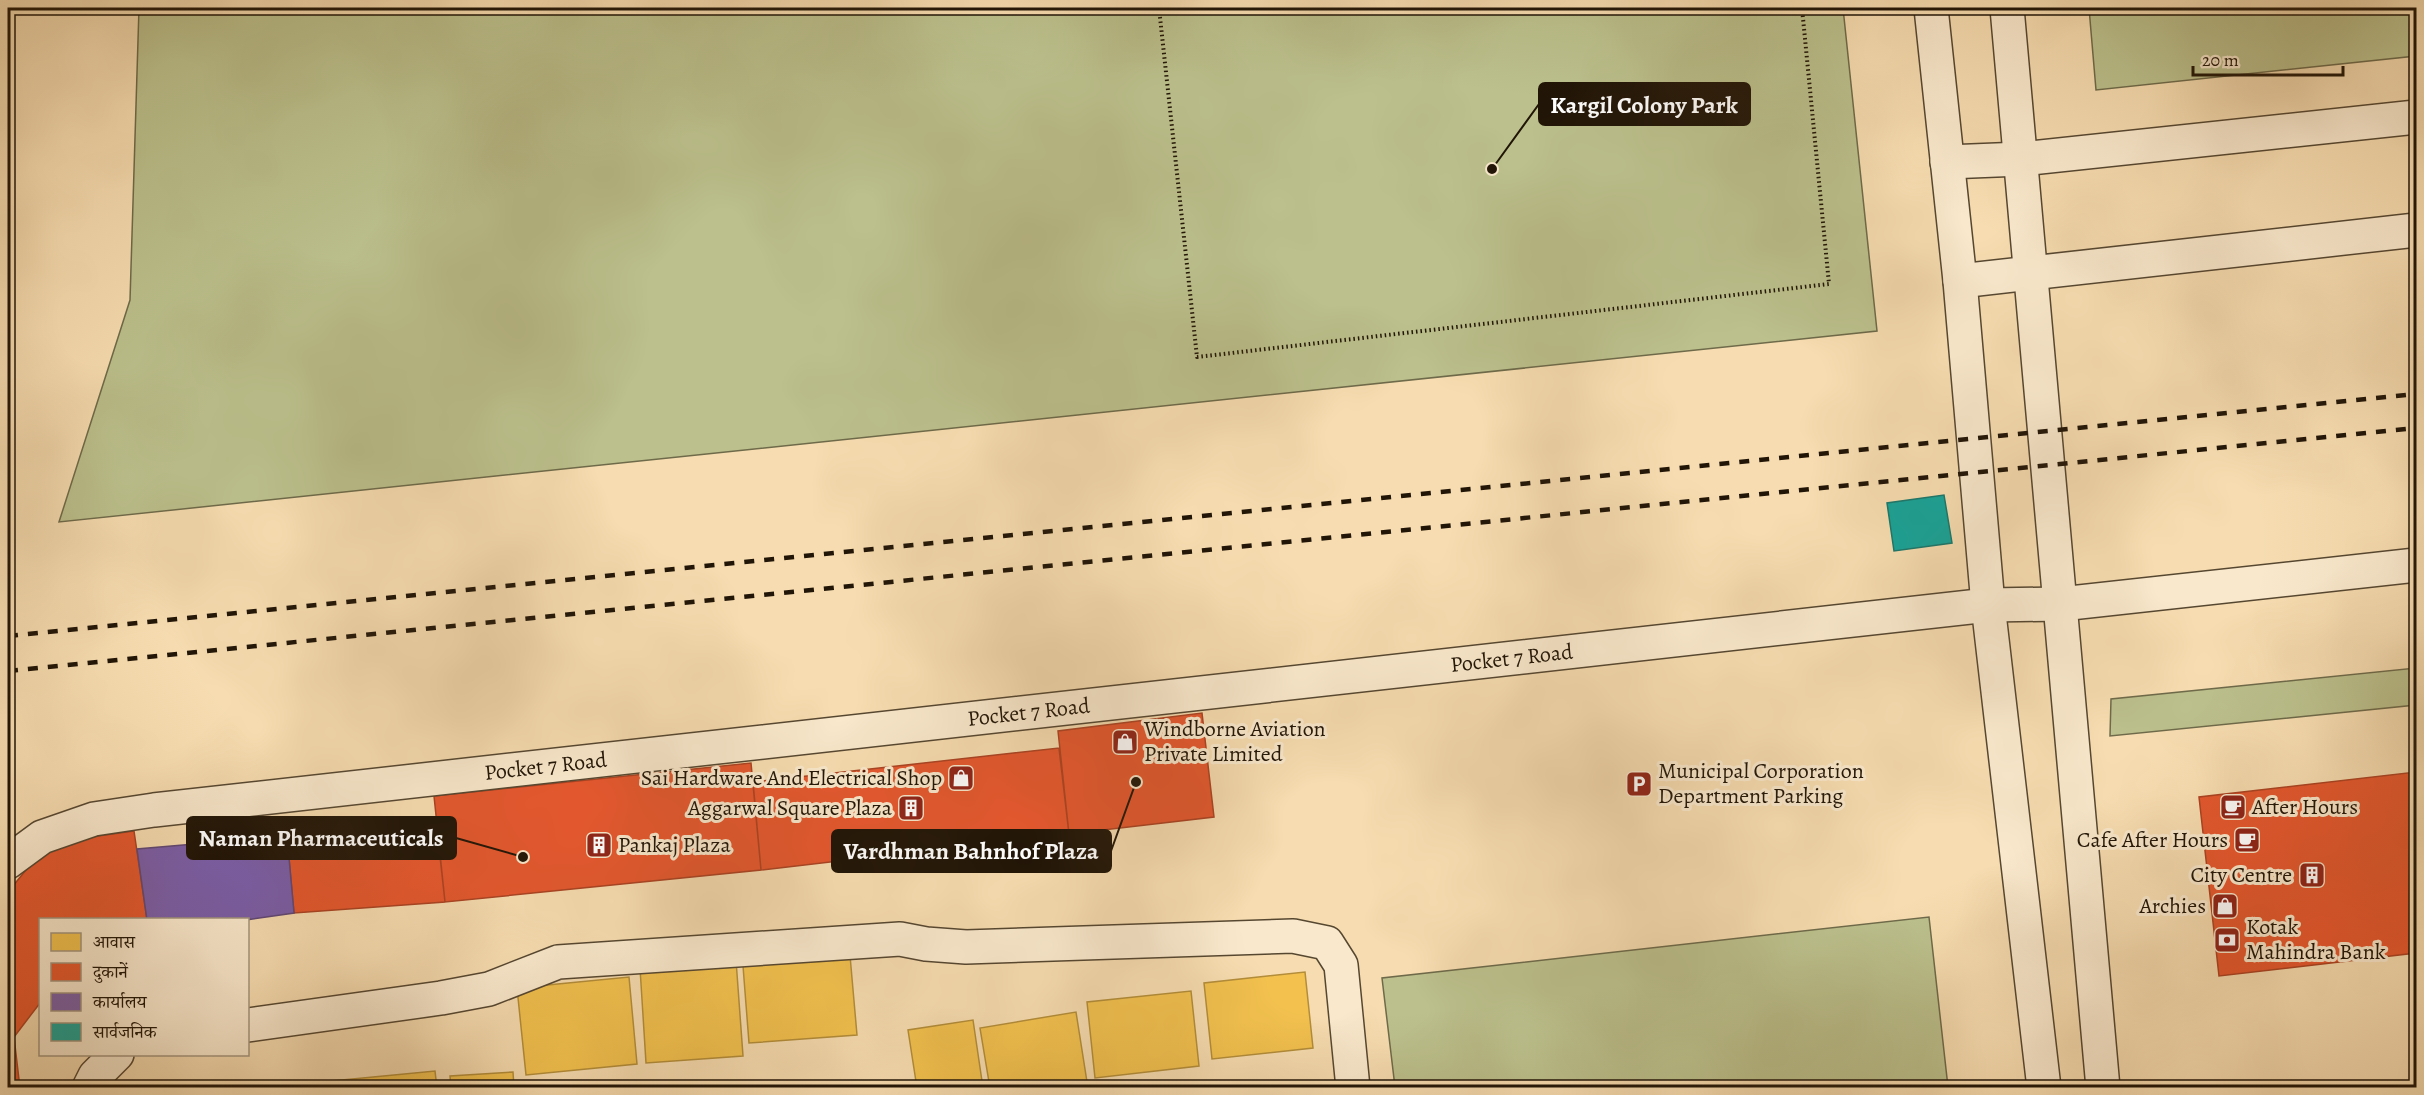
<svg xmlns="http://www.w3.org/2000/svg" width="2424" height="1095" viewBox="0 0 2424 1095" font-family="Alegreya,'Noto Serif Devanagari',serif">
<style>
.green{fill:#bbc08c;stroke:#6e6a4a;stroke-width:1.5}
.homes{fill:#f2c14e;stroke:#b38d39;stroke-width:1.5}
.shops{fill:#e4572e;stroke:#aa4322;stroke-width:1.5}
.offices{fill:#7b5ea7;stroke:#604877;stroke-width:1.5}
.public{fill:#17a398;stroke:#1a786c;stroke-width:1.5}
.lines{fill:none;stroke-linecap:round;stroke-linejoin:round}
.minor-casing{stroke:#564731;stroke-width:36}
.path{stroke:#211507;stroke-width:4;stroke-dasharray:1.5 3;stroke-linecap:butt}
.minor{stroke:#f9e8cc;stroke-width:33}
.rail{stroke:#211507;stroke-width:4.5;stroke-dasharray:10 10;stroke-linecap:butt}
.labels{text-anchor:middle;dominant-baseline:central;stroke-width:6;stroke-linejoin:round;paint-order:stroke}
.street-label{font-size:22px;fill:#211507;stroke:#f9e8cc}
.poi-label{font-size:22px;fill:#211507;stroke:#f9e8cc;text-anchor:start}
.leader{fill:none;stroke:#211507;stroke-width:2}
.callout-dot{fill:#211507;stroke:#f9e8cc;stroke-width:2}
.callout{fill:#211507;stroke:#211507;stroke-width:2}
.callout-label{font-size:24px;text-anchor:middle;font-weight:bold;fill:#fff}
</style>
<rect width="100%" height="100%" fill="#f6dcb0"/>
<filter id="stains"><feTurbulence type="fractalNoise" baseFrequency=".00333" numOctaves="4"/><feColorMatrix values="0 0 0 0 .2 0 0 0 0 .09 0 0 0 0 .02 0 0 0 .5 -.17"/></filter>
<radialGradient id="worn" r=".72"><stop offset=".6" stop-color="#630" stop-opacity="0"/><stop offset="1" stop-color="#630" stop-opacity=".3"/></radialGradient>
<path class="green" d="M139,8H1843L1877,331L59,522L130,300Z
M2089,8H2416V56L2096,90Z
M2416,668V705L2110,736L2111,699Z
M1929,917L1948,1087H1395L1382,978Z"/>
<path class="homes" d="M849,944L857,1035L749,1043L742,953Z
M736,960L743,1056L646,1063L640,968Z
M1305,972L1313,1048L1212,1059L1204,983Z
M629,977L637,1064L526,1075L517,988Z
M1191,991L1199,1066L1095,1078L1087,1002Z
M1076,1012L1087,1082L1056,1088H990L980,1028Z
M973,1020L983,1088H917L908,1030Z
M435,1071L437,1088H332V1081Z
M513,1072L514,1088H451L450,1076Z"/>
<path class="shops" d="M1202,713L1214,817L1069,834L1058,731Z
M1059,748L1069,834L761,870L753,782Z
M751,763L761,870L445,902L434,796Z
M2416,772V953L2219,976L2199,797Z
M436,820L445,902L294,913L287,836Z
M134,831L147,920H40V1003L14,1037L20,1088H8V892L48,843Z"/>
<path class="offices" d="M287,836L294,913L246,920H147L137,849Z"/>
<path class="public" d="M1944,495L1952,543L1894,551L1887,503Z"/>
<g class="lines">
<defs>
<g id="minor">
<path d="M1931,8L1960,281L1988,605L2044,1088"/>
<path d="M2007,8L2103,1088"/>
<path d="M1947,162L2021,159L2416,117"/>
<path d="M1960,281L2416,230"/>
<path id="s1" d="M8,862L42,837L94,819L154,810L1988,605L2061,604L2416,565"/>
<path d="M248,1025L441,998L489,989L558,962L900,939L926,944L966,947L1293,936L1327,943L1341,965L1353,1088"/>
<path d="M89,1088L95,1076L117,1054"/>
</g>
</defs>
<use href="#minor" class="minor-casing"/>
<path class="path" d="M1159,8L1197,357L1829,284L1802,8"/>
<use href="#minor" class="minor"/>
<path class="rail" d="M8,636L2416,394
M8,671L2416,428"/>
</g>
<defs>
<symbol id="shop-square" viewBox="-11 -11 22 22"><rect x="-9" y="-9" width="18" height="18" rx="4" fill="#8f2418" stroke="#f9e8cc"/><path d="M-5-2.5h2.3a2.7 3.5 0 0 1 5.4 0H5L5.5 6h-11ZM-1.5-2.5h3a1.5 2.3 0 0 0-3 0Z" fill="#fff"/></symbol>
<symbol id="parking-square" viewBox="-11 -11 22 22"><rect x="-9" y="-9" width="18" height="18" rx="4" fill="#8f2418" stroke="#f9e8cc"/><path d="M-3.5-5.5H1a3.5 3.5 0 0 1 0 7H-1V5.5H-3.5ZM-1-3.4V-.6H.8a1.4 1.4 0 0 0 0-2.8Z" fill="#fff"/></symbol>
<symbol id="cafe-square" viewBox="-11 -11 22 22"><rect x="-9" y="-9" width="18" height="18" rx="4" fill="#8f2418" stroke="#f9e8cc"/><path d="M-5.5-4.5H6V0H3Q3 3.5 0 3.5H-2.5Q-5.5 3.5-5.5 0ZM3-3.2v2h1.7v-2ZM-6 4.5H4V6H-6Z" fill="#fff"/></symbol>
<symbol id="building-square" viewBox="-11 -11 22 22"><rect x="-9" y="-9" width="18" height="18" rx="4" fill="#8f2418" stroke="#f9e8cc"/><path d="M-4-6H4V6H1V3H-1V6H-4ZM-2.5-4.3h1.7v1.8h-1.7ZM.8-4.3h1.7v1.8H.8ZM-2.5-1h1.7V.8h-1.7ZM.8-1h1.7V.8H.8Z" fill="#fff"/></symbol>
<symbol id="bank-square" viewBox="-11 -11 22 22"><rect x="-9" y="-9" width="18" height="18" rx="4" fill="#8f2418" stroke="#f9e8cc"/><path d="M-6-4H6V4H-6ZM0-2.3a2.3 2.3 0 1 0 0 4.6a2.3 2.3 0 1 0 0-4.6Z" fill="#fff"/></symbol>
</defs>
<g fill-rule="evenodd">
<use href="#shop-square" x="1110" y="727" width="30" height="30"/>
<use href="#shop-square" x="946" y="763" width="30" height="30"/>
<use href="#parking-square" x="1624" y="769" width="30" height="30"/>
<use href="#cafe-square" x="2218" y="792" width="30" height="30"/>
<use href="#building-square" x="896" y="793" width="30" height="30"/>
<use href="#cafe-square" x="2232" y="825" width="30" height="30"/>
<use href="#building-square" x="584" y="830" width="30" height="30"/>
<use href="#building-square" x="2297" y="860" width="30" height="30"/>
<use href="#shop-square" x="2210" y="891" width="30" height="30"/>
<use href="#bank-square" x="2212" y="925" width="30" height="30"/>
</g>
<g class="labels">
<g class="street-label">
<text stroke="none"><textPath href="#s1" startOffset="1524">Pocket 7 Road</textPath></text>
<text stroke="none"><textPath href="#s1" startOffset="1038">Pocket 7 Road</textPath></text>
<text stroke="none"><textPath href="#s1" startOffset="552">Pocket 7 Road</textPath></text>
</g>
<g class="poi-label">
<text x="1144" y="729">Windborne Aviation<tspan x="1144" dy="25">Private Limited</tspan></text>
<text x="1658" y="771">Municipal Corporation<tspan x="1658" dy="25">Department Parking</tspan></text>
<text x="942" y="778" text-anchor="end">Sai Hardware And Electrical Shop</text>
<text x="2252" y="807">After Hours</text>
<text x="892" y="808" text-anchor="end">Aggarwal Square Plaza</text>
<text x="2228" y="840" text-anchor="end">Cafe After Hours</text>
<text x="618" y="845">Pankaj Plaza</text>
<text x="2292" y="875" text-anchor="end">City Centre</text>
<text x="2206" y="906" text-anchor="end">Archies</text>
<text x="2246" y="927">Kotak<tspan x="2246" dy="25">Mahindra Bank</tspan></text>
</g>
</g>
<path class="leader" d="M1492 169L1539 104M523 857L456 838M1136 782L1111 851"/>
<g class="callout-dot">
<circle cx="1492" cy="169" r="6"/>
<circle cx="523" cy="857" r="6"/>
<circle cx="1136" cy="782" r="6"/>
</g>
<g class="callout">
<rect x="1539" y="83" width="211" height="42" rx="6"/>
<rect x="187" y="817" width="269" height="42" rx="6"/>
<rect x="832" y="830" width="279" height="42" rx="6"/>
</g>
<g class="callout-label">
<text x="1644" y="113">Kargil Colony Park</text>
<text x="321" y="846">Naman Pharmaceuticals</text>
<text x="971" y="859">Vardhman Bahnhof Plaza</text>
</g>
<rect width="2424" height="1095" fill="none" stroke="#f6dcb0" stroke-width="30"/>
<rect x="9" y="9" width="2406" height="1077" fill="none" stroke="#211507" stroke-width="3"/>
<rect x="15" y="15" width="2394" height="1065" fill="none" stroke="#211507" stroke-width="1.5"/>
<rect x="39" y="918" width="210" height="138" fill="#f9e8cc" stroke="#a3947d" stroke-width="1.5"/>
<rect x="51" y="933" width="30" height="18" fill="#f2c14e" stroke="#a3947d" stroke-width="1.5"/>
<text x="93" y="948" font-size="18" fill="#211507">आवास</text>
<rect x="51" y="963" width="30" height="18" fill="#e4572e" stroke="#a3947d" stroke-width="1.5"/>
<text x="93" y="978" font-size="18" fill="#211507">दुकानें</text>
<rect x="51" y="993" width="30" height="18" fill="#7b5ea7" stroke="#a3947d" stroke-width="1.5"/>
<text x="93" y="1008" font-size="18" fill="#211507">कार्यालय</text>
<rect x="51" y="1023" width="30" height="18" fill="#17a398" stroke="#a3947d" stroke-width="1.5"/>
<text x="93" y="1038" font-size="18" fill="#211507">सार्वजनिक</text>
<path d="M2193 66v9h150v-9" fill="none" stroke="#211507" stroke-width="3"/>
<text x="2202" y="66" font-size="18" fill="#211507" stroke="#f9e8cc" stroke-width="4.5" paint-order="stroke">20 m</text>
<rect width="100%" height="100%" filter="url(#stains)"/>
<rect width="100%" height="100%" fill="url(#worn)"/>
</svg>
